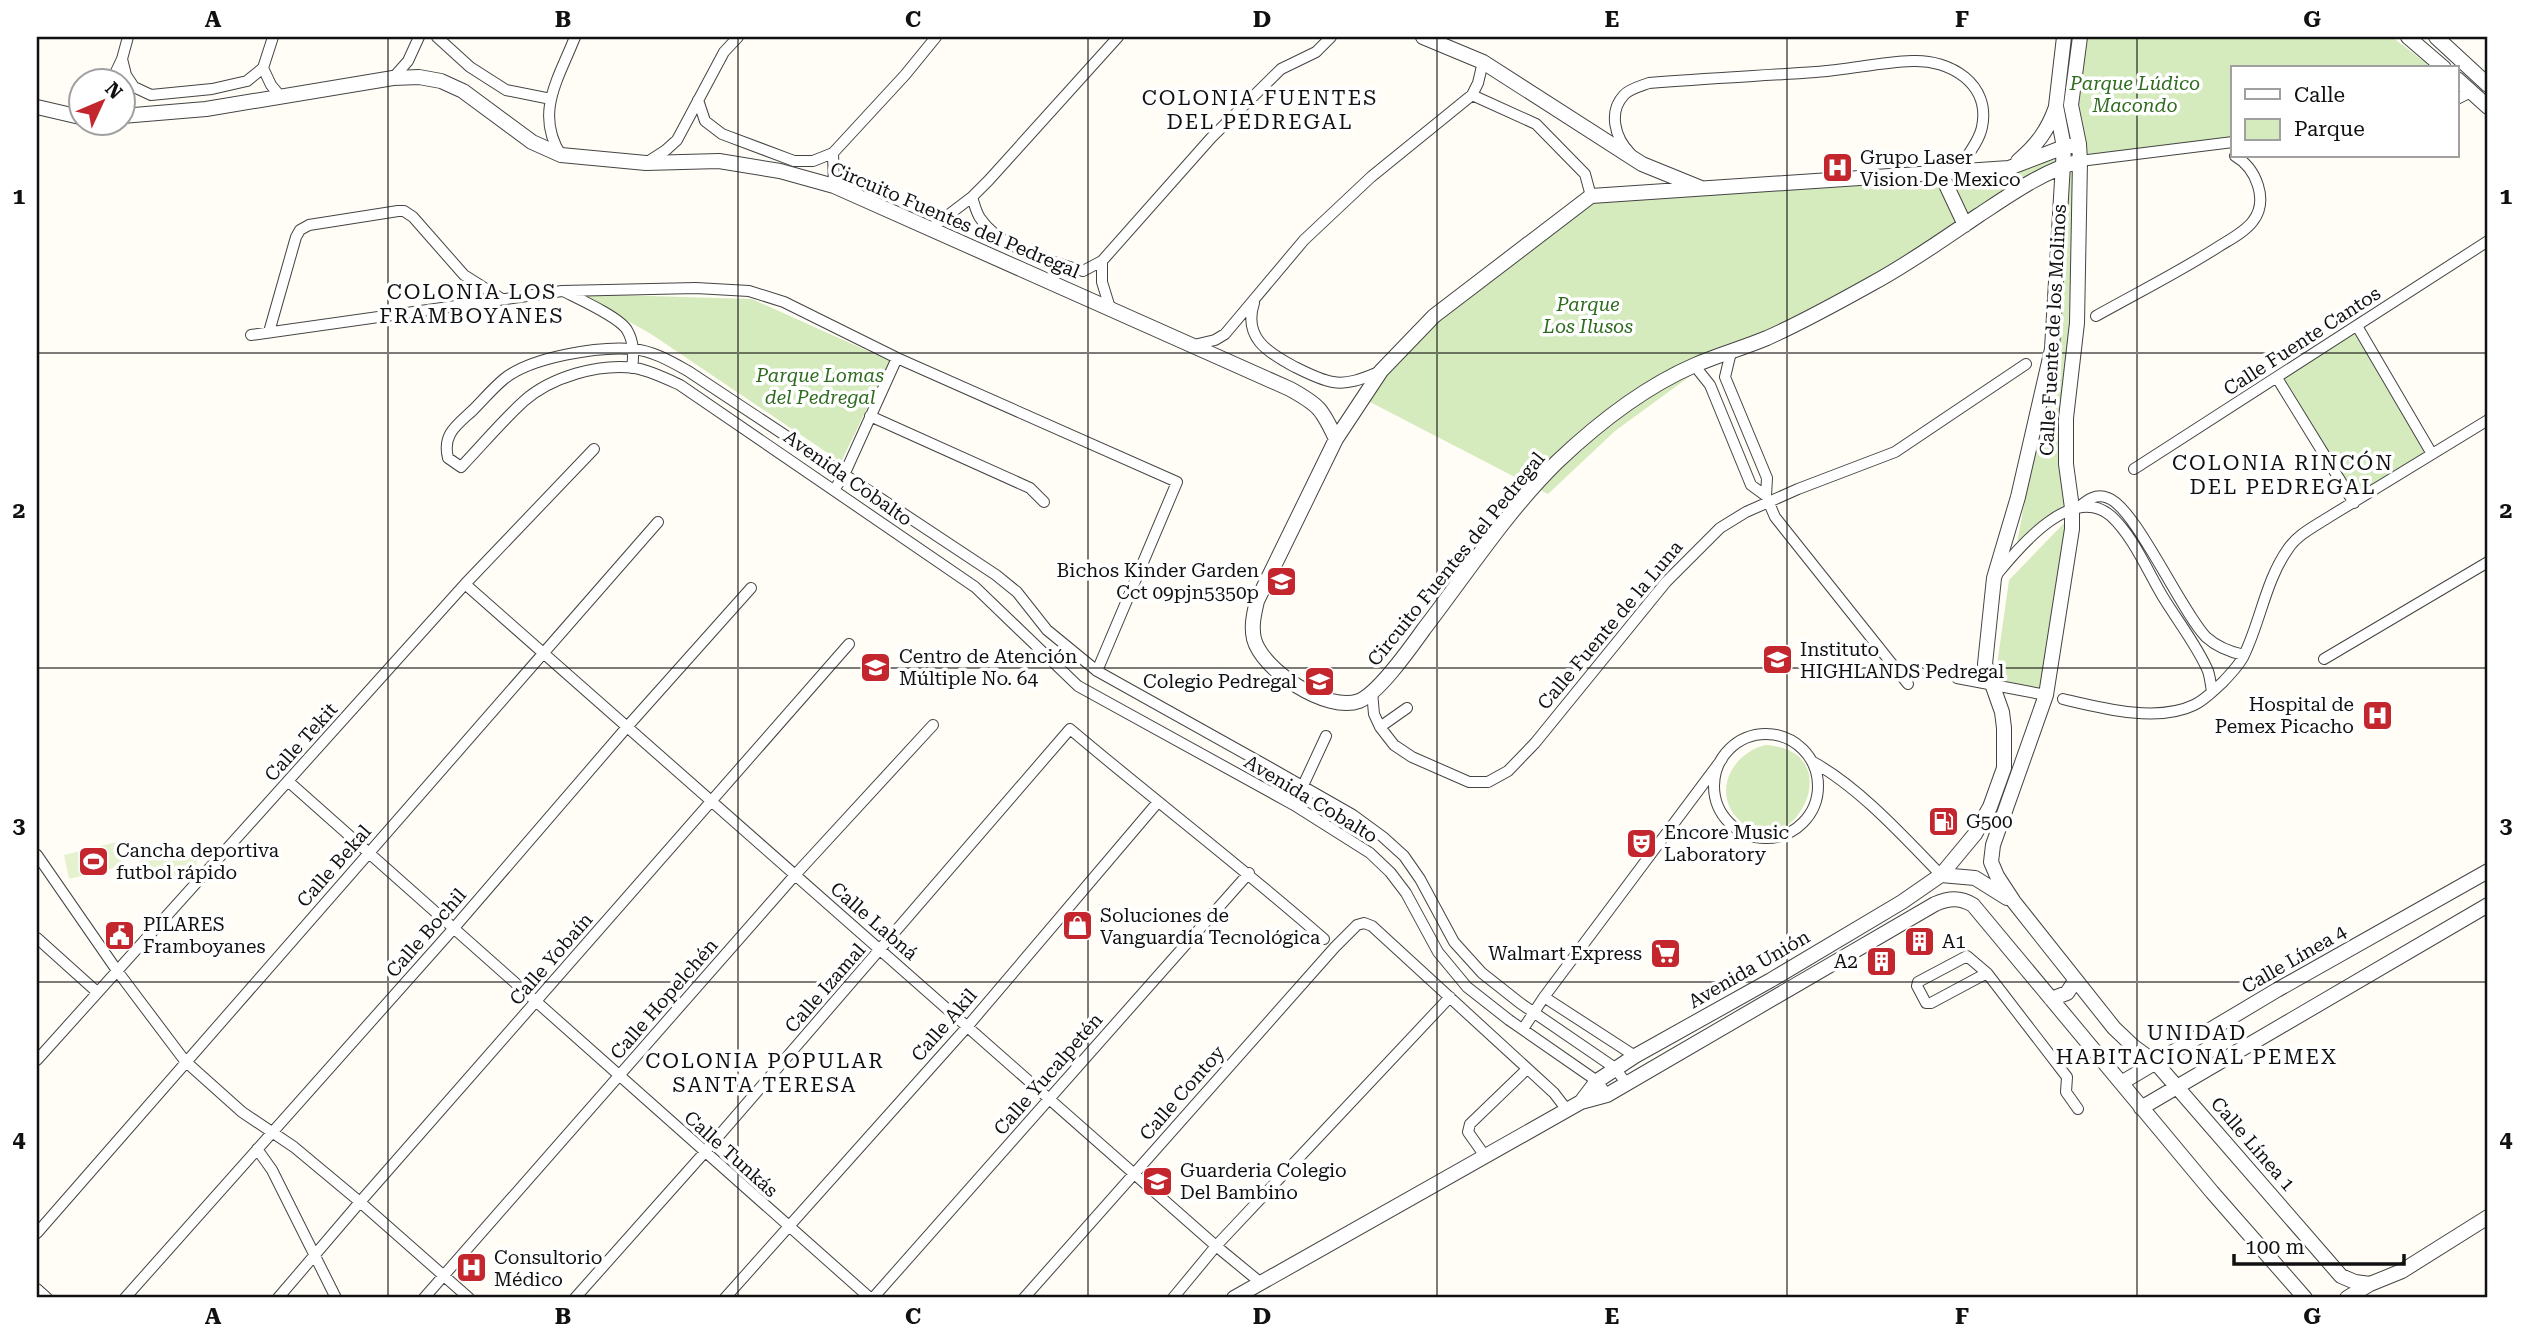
<svg xmlns="http://www.w3.org/2000/svg" width="2525" height="1335" viewBox="0 0 2525 1335" font-family="'Roboto Serif',serif">
<style>
.green{fill:#d5ebbd}
.pitch{fill:#e6f2cf}
.lines{fill:none;stroke-linecap:round;stroke-linejoin:round}
.minor-casing{stroke:#444;stroke-width:12}
.tertiary-casing{stroke:#444;stroke-width:16}
.minor{stroke:#fff;stroke-width:10}
.tertiary{stroke:#fff;stroke-width:14}
.grid{fill:none;stroke:#111;stroke-width:2;stroke-opacity:0.55}
.labels{text-anchor:middle;dominant-baseline:central;stroke-width:7;stroke-linejoin:round;paint-order:stroke}
.park-label{font-size:19px;font-style:italic;fill:#2f6b1f;stroke:#fff}
.poi-label{font-size:19px;fill:#111;stroke:#fff;text-anchor:start}
.street-label{font-size:19px;fill:#111;stroke:#fff}
.neighbourhood-label{font-size:21px;letter-spacing:2px;fill:#111;stroke:#fff}
.neatline{fill:none;stroke:#111;stroke-width:2.5}
.grid-label{font-size:23px;text-anchor:middle;font-weight:bold;fill:#111}
</style>
<rect width="100%" height="100%" fill="#fffdf5"/>
<path class="green" d="M2086,37H2392L2426,63L2429,68H2233V137L2084,158L2076,104Z
M2064,147L2063,165L1965,225L1731,356L1693,374L1615,431L1548,494L1370,402L1386,374L1434,317L1591,196L2008,169Z
M2075,172L2066,503L2017,543L2037,435L2065,173Z
M580,294L752,299L890,361L841,462L651,334Z
M2356,333L2427,453L2356,497L2283,379Z
M2068,519L2047,690L2000,681L1997,665L2009,580Z
M1765,745C1856,750 1788,874 1738,819C1712,791 1732,754 1765,745Z"/>
<path class="pitch" d="M117,842L123,866L69,879L64,855Z
M146,844L198,857L195,878L193,881L140,868L139,866Z"/>
<g class="lines">
<defs>
<path id="minor" d="M273,37L263,68L271,85L281,97
M437,37L470,67L506,90L551,99
M122,59L126,75L134,87L151,95L212,89L247,81L263,68
M393,78L408,61L419,37
M112,80L122,59L128,37
M1472,95L1536,124L1585,174L1591,196
M2457,99L2471,92
M698,100L705,121L722,134L794,161H813L833,153L905,75L936,37
M833,153L834,186
M1630,153C1615,138 1608,112 1624,95C1629,89 1641,86 1649,83C1705,78 1760,76 1816,72C1848,70 1880,62 1912,61C1950,59 1991,84 1982,127C1979,143 1964,159 1956,173
M561,155C534,113 559,78 575,37
M2080,161L2233,142
M646,163L666,150L677,140L724,52L738,37
M972,197C974,203 976,212 980,218C1001,249 1050,261 1083,271L1102,261
M930,229L972,197L989,180L1118,37
M565,292C579,299 619,317 627,330C634,342 634,354 632,368
M1254,303C1243,337 1267,352 1293,366C1305,372 1320,380 1333,382C1350,385 1366,377 1381,371
M1110,308L1102,282V261L1211,138L1281,69L1316,52L1331,37
M2096,316C2137,293 2179,272 2218,247C2229,240 2245,232 2253,221C2269,200 2256,168 2235,156
M2357,326L2432,454
M269,332L296,237L300,230L309,225L398,211H404L413,217L464,275L502,299
M251,335L562,291L696,288L749,291L784,302L897,358L1177,482L1097,671
M1194,345L1215,340L1225,334L1304,240L1371,177L1472,95L1478,83L1483,62
M1731,352L1725,377L1767,478L1766,496L1775,517L1908,684
M1694,365L1710,385L1751,485L1766,496
M2277,378L2354,503
M870,416L1030,488L1044,502
M2134,469L2488,241
M834,490L844,475L897,358
M2079,507C2087,500 2096,493 2108,498C2135,507 2181,611 2206,637C2217,647 2230,652 2244,655
M1998,573C2020,546 2073,483 2111,516C2133,536 2148,572 2163,597C2177,620 2198,647 2208,671C2210,677 2211,685 2212,692
M465,584L1216,1246L1261,1283
M2324,659L2488,562
M1957,678L2046,695
M1372,692L1374,714L1380,727L1394,745L1412,757L1469,782H1488L1508,771L1535,743L1666,582L1720,528L1746,512L1798,489L1895,452L2026,364
M2063,699C2101,708 2157,723 2194,705C2205,700 2214,690 2223,682C2231,673 2241,664 2245,653C2261,619 2266,580 2288,549C2297,535 2315,526 2329,517L2488,420
M1380,727L1407,708
M1714 786a52 52 0 1 1 104 0a52 52 0 1 1-104 0Z
M1813,762C1859,787 1904,837 1941,875
M289,782L870,1298
M1294,805L1326,736
M37,855L118,972L185,1061L242,1112L294,1147L360,1202L469,1298
M37,938L97,992
M1987,973L1931,1003H1926L1917,986L1918,982L1967,956L1987,973L2067,1077L2066,1092L2078,1109
M1544,997L1635,1056
M1523,1029L1544,997L1722,759
M37,1060L465,584L594,449
M1607,1095L1597,1081L1509,1020L1467,987L1438,952L1406,893L1390,872L1370,853L1294,805L1078,686L975,587L680,385C665,378 651,371 635,368C599,363 551,377 524,401C502,421 482,445 461,467L448,458C442,434 457,425 473,410C483,400 493,388 504,379C531,357 599,346 633,349C653,351 670,361 688,371L996,575L1017,592L1047,630L1097,671L1269,767L1353,815L1383,837L1404,856L1420,879L1454,942L1482,973L1520,1003L1615,1068L1626,1083
M257,1149L272,1170L336,1298
M1485,1156L1468,1132L1470,1124L1527,1069
M37,1233L658,522
M37,1289L47,1298
M125,1298L454,928L627,727L751,588
M278,1298L360,1202L849,644
M424,1298L795,875L933,725
M575,1298L704,1153L1070,729C1154,800 1241,866 1324,939
M725,1298L967,1027L1158,802
M873,1298L1249,873
M1024,1298L1335,947L1357,925L1364,923L1372,926L1554,1093L1567,1110
M1173,1298L1216,1246L1450,997"/>
<path id="tertiary" d="M1423,37L1483,62L1642,164L1701,188
M2080,37L2071,105L2079,144L2080,161L2077,323L2066,418V464L2072,508V529L2046,695L1993,845L1991,862L1997,876L2014,902L2114,1028L2134,1047L2156,1063L2341,1276L2355,1282L2370,1284
M2408,37L2444,68
M2436,37L2488,85
M2457,79L2488,107
M37,107L80,117
M122,116L206,109L393,78L419,77L441,81L463,91L532,142L561,155L646,163L719,161L780,171L834,186L1290,389C1319,405 1322,409 1336,439
M2079,144L2064,147L2009,168L1591,196L1434,316L1381,371L1336,439L1257,601C1254,614 1251,626 1254,639C1262,670 1327,713 1359,701C1379,693 1411,647 1424,629C1467,573 1507,511 1557,462C1597,424 1644,387 1695,365C1718,355 1743,348 1767,338C1803,322 1839,302 1873,283C1910,263 1945,238 1979,215C2011,194 2043,171 2080,161
M2018,161C2037,145 2048,130 2056,107
M1941,174L1965,225
M1941,875L1975,878L2007,898
M2051,999L2067,993L2075,981
M2121,1083L2277,990L2488,871
M1581,1102L1597,1081L1635,1056L1771,980L1902,902L1941,875L1975,834L1990,807L2004,768V728L2002,712L1985,664L1994,578L2018,497L2052,349L2064,147L2056,106L2064,37
M2141,1108L2488,905
M1234,1298L1581,1102L1607,1095L1935,904C1949,898 1960,897 1973,905L2212,1192L2305,1298
M2347,1298L2370,1284L2402,1271L2488,1217"/>
</defs>
<use href="#minor" class="minor-casing"/>
<use href="#tertiary" class="tertiary-casing"/>
<use href="#minor" class="minor"/>
<use href="#tertiary" class="tertiary"/>
</g>
<path class="grid" d="M388,37V1298M738,37V1298M1088,37V1298M1437,37V1298M1787,37V1298M2137,37V1298M37,353H2488M37,668H2488M37,982H2488"/>
<defs>
<symbol id="hospital-square" viewBox="-11 -11 22 22"><rect x="-9" y="-9" width="18" height="18" rx="4" fill="#c4262e" stroke="#fff"/><path d="M-5-5h3v3.5h4V-5h3V5h-3V1.5h-4V5h-3Z" fill="#fff"/></symbol>
<symbol id="school-square" viewBox="-11 -11 22 22"><rect x="-9" y="-9" width="18" height="18" rx="4" fill="#c4262e" stroke="#fff"/><path d="M0-5L7-2L0 1L-7-2ZM-4 1L0 2.5L4 1V4Q0 6-4 4Z" fill="#fff"/></symbol>
<symbol id="fuel-square" viewBox="-11 -11 22 22"><rect x="-9" y="-9" width="18" height="18" rx="4" fill="#c4262e" stroke="#fff"/><path d="M-5.5-6h7V0h2V4h1.3V-2.5L3-4.5l.8-.8L6-3V5H2.5V1h-1V6h-7ZM-4.2-4.7v3.2H.2V-4.7Z" fill="#fff"/></symbol>
<symbol id="theatre-square" viewBox="-11 -11 22 22"><rect x="-9" y="-9" width="18" height="18" rx="4" fill="#c4262e" stroke="#fff"/><path d="M-5-5.5Q0-4 5-5.5V0Q5 5 0 6Q-5 5-5 0ZM-3.3-2.5H-1v1.5H-3.3ZM1-2.5H3.3v1.5H1ZM-2.8 1Q0 5.5 2.8 1Z" fill="#fff"/></symbol>
<symbol id="stadium-square" viewBox="-11 -11 22 22"><rect x="-9" y="-9" width="18" height="18" rx="4" fill="#c4262e" stroke="#fff"/><path d="M0-5a6.5 5 0 1 0 0 10a6.5 5 0 1 0 0-10ZM-3.5-1.8h7v3.6h-7Z" fill="#fff"/></symbol>
<symbol id="shop-square" viewBox="-11 -11 22 22"><rect x="-9" y="-9" width="18" height="18" rx="4" fill="#c4262e" stroke="#fff"/><path d="M-5-2.5h2.3a2.7 3.5 0 0 1 5.4 0H5L5.5 6h-11ZM-1.5-2.5h3a1.5 2.3 0 0 0-3 0Z" fill="#fff"/></symbol>
<symbol id="civic-square" viewBox="-11 -11 22 22"><rect x="-9" y="-9" width="18" height="18" rx="4" fill="#c4262e" stroke="#fff"/><path d="M-.6-6.5H3V-4.5H.6V-3L4-1V1h2V6H-6V1h2V-1L-.6-3ZM-1.2 2.5V6h2.4V2.5Z" fill="#fff"/></symbol>
<symbol id="building-square" viewBox="-11 -11 22 22"><rect x="-9" y="-9" width="18" height="18" rx="4" fill="#c4262e" stroke="#fff"/><path d="M-4-6H4V6H1V3H-1V6H-4ZM-2.5-4.3h1.7v1.8h-1.7ZM.8-4.3h1.7v1.8H.8ZM-2.5-1h1.7V.8h-1.7ZM.8-1h1.7V.8H.8Z" fill="#fff"/></symbol>
<symbol id="supermarket-square" viewBox="-11 -11 22 22"><rect x="-9" y="-9" width="18" height="18" rx="4" fill="#c4262e" stroke="#fff"/><path d="M-6-5.5h2.5l.6 2H6L4.5 2H-2.5L-4.4-4H-6ZM-1.5 3.2a1.3 1.3 0 1 0 .1 0ZM3 3.2a1.3 1.3 0 1 0 .1 0Z" fill="#fff"/></symbol>
</defs>
<g fill-rule="evenodd">
<use href="#hospital-square" x="1820" y="150" width="35" height="35"/>
<use href="#school-square" x="1264" y="564" width="35" height="35"/>
<use href="#school-square" x="1760" y="642" width="35" height="35"/>
<use href="#school-square" x="858" y="650" width="35" height="35"/>
<use href="#school-square" x="1302" y="664" width="35" height="35"/>
<use href="#hospital-square" x="2360" y="698" width="35" height="35"/>
<use href="#fuel-square" x="1926" y="804" width="35" height="35"/>
<use href="#theatre-square" x="1624" y="826" width="35" height="35"/>
<use href="#stadium-square" x="76" y="844" width="35" height="35"/>
<use href="#shop-square" x="1060" y="908" width="35" height="35"/>
<use href="#civic-square" x="102" y="918" width="35" height="35"/>
<use href="#building-square" x="1902" y="924" width="35" height="35"/>
<use href="#supermarket-square" x="1648" y="936" width="35" height="35"/>
<use href="#building-square" x="1864" y="944" width="35" height="35"/>
<use href="#school-square" x="1140" y="1164" width="35" height="35"/>
<use href="#hospital-square" x="454" y="1250" width="35" height="35"/>
</g>
<g class="labels">
<g class="park-label">
<text x="2135" y="83">Parque Lúdico<tspan x="2135" dy="22">Macondo</tspan></text>
<text x="1588" y="304">Parque<tspan x="1588" dy="22">Los Ilusos</tspan></text>
<text x="820" y="375">Parque Lomas<tspan x="820" dy="22">del Pedregal</tspan></text>
</g>
<g class="poi-label">
<text x="1860" y="157">Grupo Laser<tspan x="1860" dy="22">Vision De Mexico</tspan></text>
<text x="1259" y="570" text-anchor="end">Bichos Kinder Garden<tspan x="1259" dy="22">Cct 09pjn5350p</tspan></text>
<text x="1800" y="649">Instituto<tspan x="1800" dy="22">HIGHLANDS Pedregal</tspan></text>
<text x="899" y="656">Centro de Atención<tspan x="899" dy="22">Múltiple No. 64</tspan></text>
<text x="1297" y="681" text-anchor="end">Colegio Pedregal</text>
<text x="2354" y="704" text-anchor="end">Hospital de<tspan x="2354" dy="22">Pemex Picacho</tspan></text>
<text x="1966" y="821">G500</text>
<text x="1664" y="832">Encore Music<tspan x="1664" dy="22">Laboratory</tspan></text>
<text x="116" y="850">Cancha deportiva<tspan x="116" dy="22">futbol rápido</tspan></text>
<text x="1100" y="915">Soluciones de<tspan x="1100" dy="22">Vanguardia Tecnológica</tspan></text>
<text x="143" y="924">PILARES<tspan x="143" dy="22">Framboyanes</tspan></text>
<text x="1942" y="941">A1</text>
<text x="1642" y="953" text-anchor="end">Walmart Express</text>
<text x="1858" y="961" text-anchor="end">A2</text>
<text x="1180" y="1170">Guarderia Colegio<tspan x="1180" dy="22">Del Bambino</tspan></text>
<text x="494" y="1257">Consultorio<tspan x="494" dy="22">Médico</tspan></text>
</g>
<g class="street-label">
<text transform="translate(955 220) rotate(23)">Circuito Fuentes del Pedregal</text>
<text transform="translate(2053 330) rotate(-87)">Calle Fuente de los Molinos</text>
<text transform="translate(2302 341) rotate(-33)">Calle Fuente Cantos</text>
<text transform="translate(848 478) rotate(35)">Avenida Cobalto</text>
<text transform="translate(1456 559) rotate(-51)">Circuito Fuentes del Pedregal</text>
<text transform="translate(1610 625) rotate(-50)">Calle Fuente de la Luna</text>
<text transform="translate(301 742) rotate(-48)">Calle Tekit</text>
<text transform="translate(1311 799) rotate(31)">Avenida Cobalto</text>
<text transform="translate(334 866) rotate(-49)">Calle Bekal</text>
<text transform="translate(874 921) rotate(41)">Calle Labná</text>
<text transform="translate(426 933) rotate(-49)">Calle Bochil</text>
<text transform="translate(551 959) rotate(-49)">Calle Yobaín</text>
<text transform="translate(2294 959) rotate(-30)">Calle Línea 4</text>
<text transform="translate(1749 969) rotate(-30)">Avenida Unión</text>
<text transform="translate(825 988) rotate(-49)">Calle Izamal</text>
<text transform="translate(664 999) rotate(-49)">Calle Hopelchén</text>
<text transform="translate(944 1025) rotate(-49)">Calle Akil</text>
<text transform="translate(1048 1074) rotate(-49)">Calle Yucalpetén</text>
<text transform="translate(1182 1093) rotate(-49)">Calle Contoy</text>
<text transform="translate(2253 1144) rotate(49)">Calle Línea 1</text>
<text transform="translate(731 1154) rotate(42)">Calle Tunkás</text>
</g>
<g class="neighbourhood-label">
<text x="1260" y="98">COLONIA FUENTES<tspan x="1260" dy="24">DEL PEDREGAL</tspan></text>
<text x="472" y="292">COLONIA LOS<tspan x="472" dy="24">FRAMBOYANES</tspan></text>
<text x="2283" y="463">COLONIA RINCÓN<tspan x="2283" dy="24">DEL PEDREGAL</tspan></text>
<text x="2197" y="1033">UNIDAD<tspan x="2197" dy="24">HABITACIONAL PEMEX</tspan></text>
<text x="765" y="1061">COLONIA POPULAR<tspan x="765" dy="24">SANTA TERESA</tspan></text>
</g>
</g>
<rect width="2525" height="1335" fill="none" stroke="#ffffff" stroke-width="77"/>
<rect x="2231" y="66" width="228" height="91" fill="#ffffff" stroke="#a0a0a0" stroke-width="2"/>
<rect x="2245" y="89" width="35" height="10" fill="#ffffff" stroke="#a0a0a0" stroke-width="2"/>
<text x="2294" y="102" font-size="21" fill="#111111">Calle</text>
<rect x="2245" y="119" width="35" height="21" fill="#d5ebbd" stroke="#a0a0a0" stroke-width="2"/>
<text x="2294" y="136" font-size="21" fill="#111111">Parque</text>
<g transform="translate(102 102) rotate(46)"><circle r="33" fill="#ffffff" stroke="#a0a0a0" stroke-width="2"/>
<path d="M0-5L12 26L0 18L-12 26Z" fill="#c4262e"/>
<text y="-10" font-size="19" font-weight="bold" text-anchor="middle" fill="#111111">N</text>
</g>
<path d="M2234 1254v10h170v-10" fill="none" stroke="#111111" stroke-width="3.5"/>
<text x="2245" y="1254" font-size="21" fill="#111111" stroke="#ffffff" stroke-width="5" paint-order="stroke">100 m</text>
<rect x="38" y="38" width="2448" height="1258" class="neatline"/>
<g class="grid-label">
<text x="213" y="27">A</text>
<text x="563" y="27">B</text>
<text x="913" y="27">C</text>
<text x="1262" y="27">D</text>
<text x="1612" y="27">E</text>
<text x="1962" y="27">F</text>
<text x="2312" y="27">G</text>
<text x="19" y="204">1</text>
<text x="2506" y="204">1</text>
<text x="19" y="518">2</text>
<text x="2506" y="518">2</text>
<text x="19" y="833">3</text>
<text x="2506" y="833">3</text>
<text x="19" y="1147">4</text>
<text x="2506" y="1147">4</text>
<text x="213" y="1324">A</text>
<text x="563" y="1324">B</text>
<text x="913" y="1324">C</text>
<text x="1262" y="1324">D</text>
<text x="1612" y="1324">E</text>
<text x="1962" y="1324">F</text>
<text x="2312" y="1324">G</text>
</g>
</svg>
